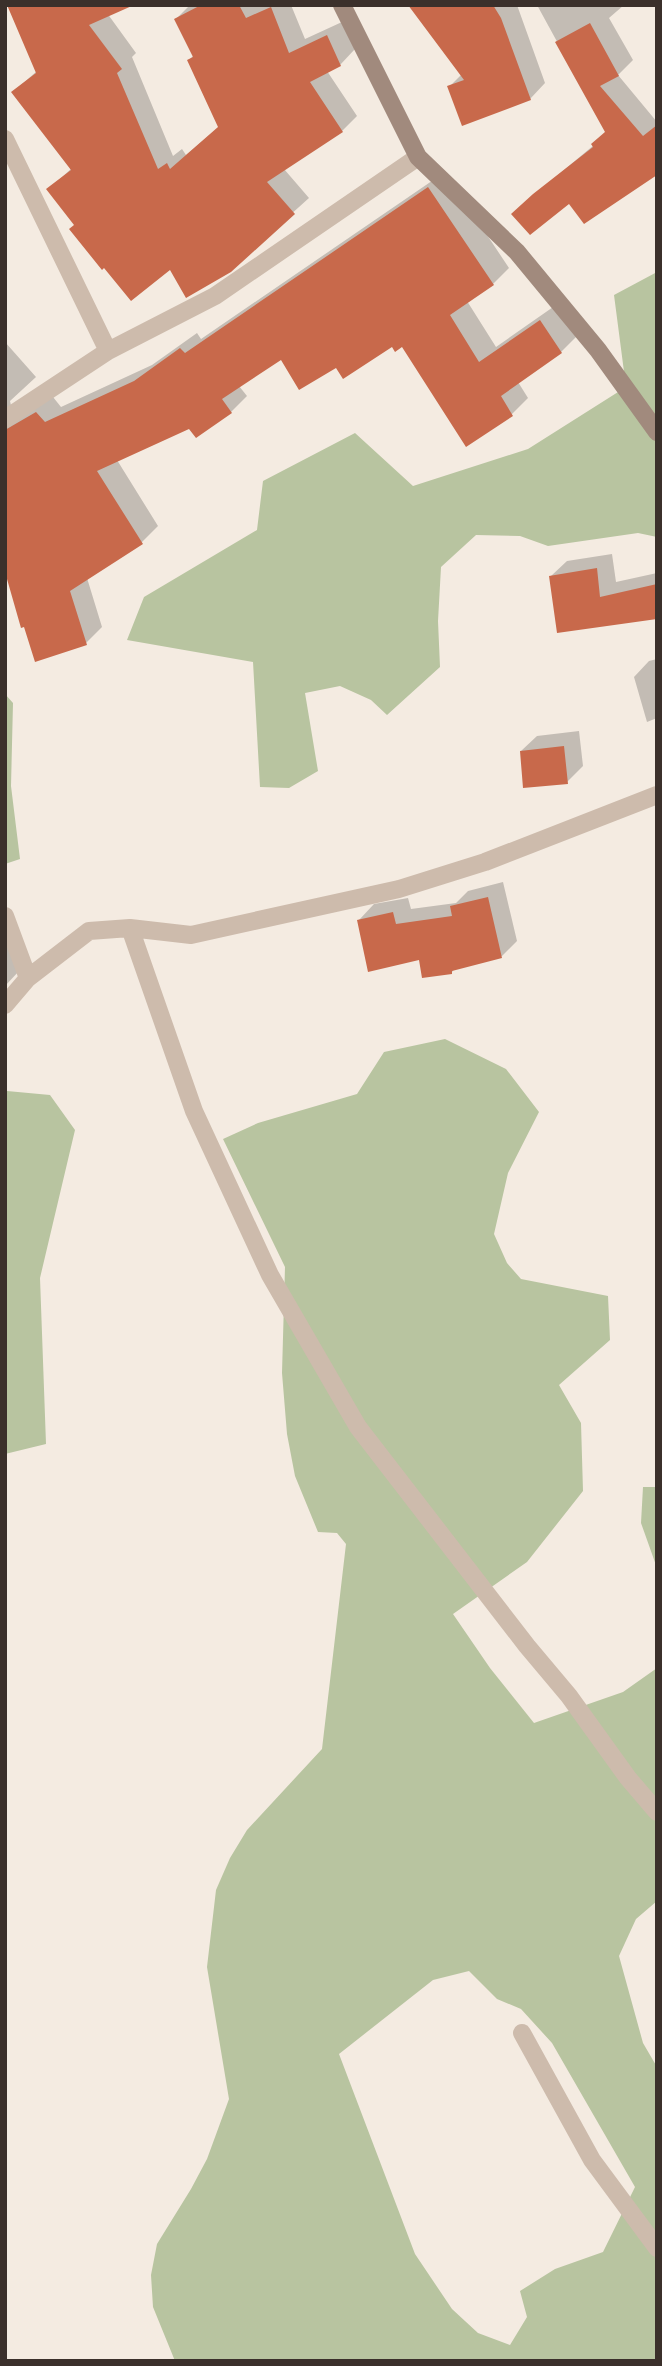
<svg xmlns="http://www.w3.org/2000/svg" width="662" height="2366" viewBox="0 0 662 2366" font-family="'Roboto Condensed',sans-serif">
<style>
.green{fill:#b8c4a0;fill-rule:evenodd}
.shadow{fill:#0003}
.building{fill:#c8694b}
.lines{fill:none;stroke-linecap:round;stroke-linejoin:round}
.street{stroke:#cdbbac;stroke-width:18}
.secondary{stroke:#a18a7d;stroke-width:18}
</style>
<rect width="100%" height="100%" fill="#f4ebe1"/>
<path class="green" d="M657,272V537L638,533L548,546L520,536L476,535L441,567L438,621L440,667L387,715L371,700L340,686L305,693L318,771L289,788L260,787L253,662L127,640L144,597L257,530L263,481L355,433L413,486L528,449L626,387L614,295Z
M5,694L13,703L11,786L20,859L5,864Z
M445,1039L506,1069L539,1112L508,1173L494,1234L507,1263L521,1279L608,1296L610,1340L559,1385L581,1423L583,1491L527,1562L453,1614L490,1668L534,1723L623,1692L657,1668V1901L636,1919L619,1956L643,2043L657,2067V2361H175L153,2307L151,2275L157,2244L191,2189L207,2159L229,2099L207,1967L216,1890L230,1858L247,1830L322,1749L346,1544L337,1533L318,1532L295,1476L287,1434L282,1373L285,1267L223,1139L258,1123L357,1094L384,1052ZM469,1971L497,1999L521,2009L552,2043L635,2187L603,2252L555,2269L520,2291L527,2317L510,2345L478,2333L452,2309L415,2254L339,2054L433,1980Z
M7,1091L50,1095L75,1130L40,1278L46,1444L5,1454Z
M643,1487H657V1568L641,1523Z"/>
<path class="shadow" d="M9,5L107,13L136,53L132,57L173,156L182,149L186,155L220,126L189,60L194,55L176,19L190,5H291L305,39L342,22L355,49L340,65L327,71L357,116L342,131L284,169L309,198L229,270L170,268L76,225L49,189L72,168L13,92L37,71Z
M410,5H517L545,83L530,99L449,87L462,74Z
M537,5H624L609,18L633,60L618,75L657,122V171L528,200L594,145L606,131Z
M445,172L509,268L493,284L467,301L496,347L556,305L577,336L561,352L518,382L528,398L512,414L466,444L402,345H392L336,366L281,357L239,386L247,396L231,412L190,427L117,460L158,526L142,542L87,578L102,627L86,643L25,625L5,565V342L36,377L10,401L12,410L53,397L61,407L152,365L197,333L201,339Z
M612,554L616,582L657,573V618L558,631L551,576L567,561Z
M657,659V718L647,722L634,677L649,661Z
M579,731L583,766L567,782L521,751L537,736Z
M503,882L517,941L502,956L455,968L452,972L421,958L359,920L374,904L408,898L411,909L456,903L468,891Z
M11,909L20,970L5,986V910Z"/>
<path class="building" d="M7,5H134L89,25L122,69L117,73L158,169L167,163L170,169L218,127L187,60L193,57L174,19L201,5H239L246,18L271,7L289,53L327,35L341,66L310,82L343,132L267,182L295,214L231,272L186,298L170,270L131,301L104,268L102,270L69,229L74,225L46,189L71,170L11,92L36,73Z
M408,5H493L501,18L531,100L462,126L447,86L464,80Z
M590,23L619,76L600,86L643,136L657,125V175L584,224L569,204L530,235L511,214L533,194L593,147L591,144L605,132L555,42Z
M428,187L494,285L450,315L479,362L540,320L562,353L501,396L513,416L466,447L402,347L395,352L392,347L343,379L336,368L299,390L281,360L222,399L232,413L196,438L189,429L97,471L143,544L70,591L87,645L35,662L24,627L21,628L5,572V430L36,412L45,422L134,381L180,348L185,353Z
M597,568L600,597L657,584V619L557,633L549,576Z
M564,746L568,784L523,788L520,751Z
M488,897L502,958L452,971V974L422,978L419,960L368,972L357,920L393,912L396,924L452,916L450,906Z"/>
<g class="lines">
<path class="street" d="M5,139L108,351
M5,419L108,351L215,296L418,157
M5,916L28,978
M130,928L194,1111L270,1275L358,1427L527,1646L569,1696L628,1778L657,1812
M5,1005L28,978L89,931L130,928L191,935L399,889L485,862L657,795
M522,2033L592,2160L657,2248"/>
<path class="secondary" d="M342,5L418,157L517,252L598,350L657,432"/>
</g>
<rect width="662" height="2366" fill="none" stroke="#3b302b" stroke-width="14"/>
</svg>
